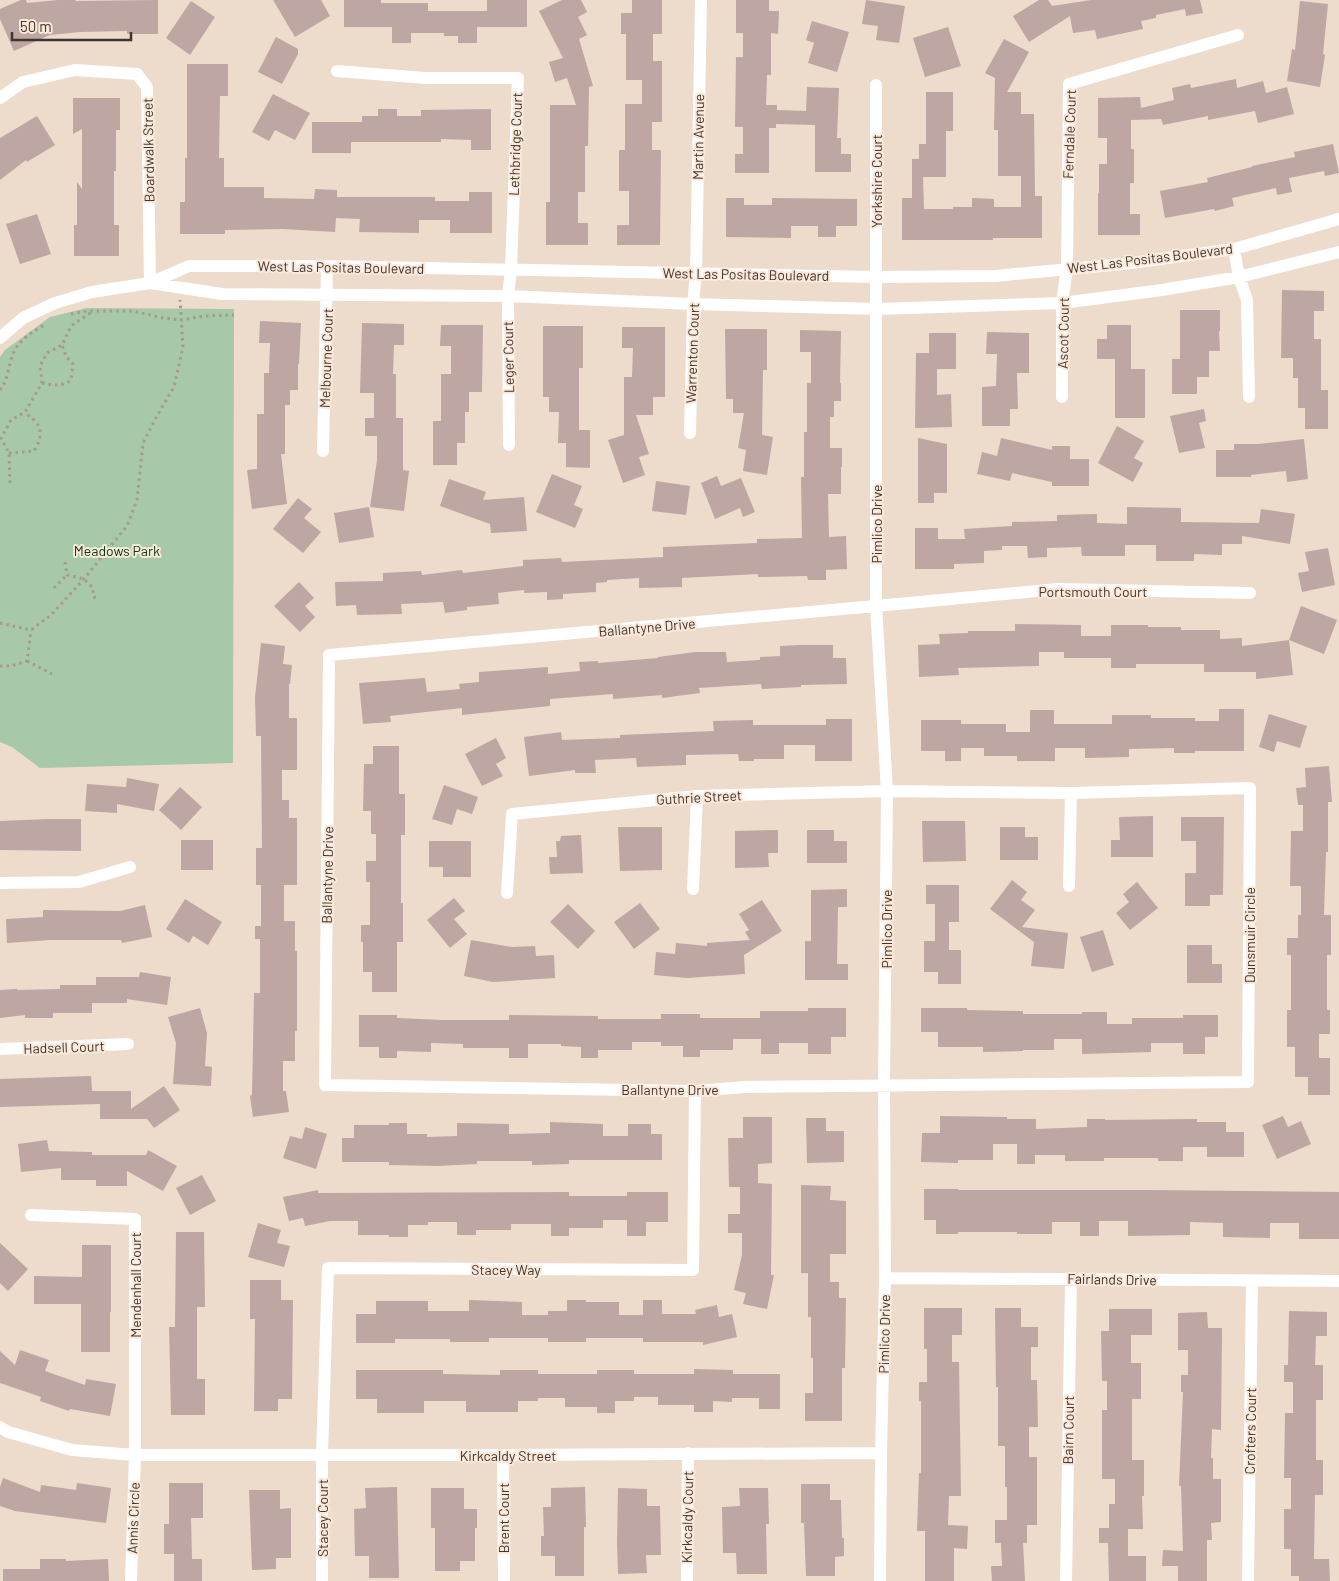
<svg xmlns="http://www.w3.org/2000/svg" width="1339" height="1581" viewBox="0 0 1339 1581" font-family="Barlow,sans-serif">
<style>
.green{fill:#a7c8a9}
.building{fill:#bea6a3}
.lines{fill:none;stroke-linecap:round;stroke-linejoin:round}
.path{stroke:#a6998d;stroke-width:3;stroke-dasharray:2.5 4;stroke-linecap:butt}
.minor{stroke:#fff;stroke-width:12}
.labels{text-anchor:middle;dominant-baseline:central;stroke-width:4;stroke-linejoin:round;paint-order:stroke}
.street-label{font-size:14px;fill:#3e3731;stroke:#fbe8d9}
.park-label{font-size:14px;fill:#003e0f;stroke:#fbe8d9}
</style>
<rect width="100%" height="100%" fill="#eddbcc"/>
<path class="green" d="M87,308L234,309L233,763L40,768L12,747L0,742V357L5,350L50,317Z"/>
<path class="building" d="M21,0H26L27,3L58,0H75L76,1L158,0V34H127V31L80,32L50,35L14,51L0,19V9Z
M273,0H321L330,16L295,37Z
M344,0H381V3H428V11H487V0H527V27H477V43H458V36H444V33H411V43H392V27H344Z
M562,0H581L587,12L578,17L587,35L579,39L593,86L589,87L588,146H585V192H578V223H588V245H546V202H550V105H576L567,78L555,82L549,62L563,58L539,11Z
M632,0H662V34H653V61H662V122H652V150H661L660,245H617V225H629V191H619V150H625V104H642V80H626V34H621V13H632Z
M736,0H769V11H779L778,34L771,33V75H767L766,105H777V110L806,111L807,87L839,88L837,138H841V154H851V172H815V125L776,124V128H769V173H735V154H743V127H735L736,57H743V33H736Z
M866,0L905,6L899,43L876,40L878,26L862,24Z
M1039,0H1048L1052,6L1091,0H1200L1203,13L1186,16L1185,9L1156,15V18L1141,21L1143,29L1097,39L1095,30L1073,33L1070,16L1029,42L1013,16Z
M191,1L215,17L190,55L166,38Z
M1300,1L1328,4L1323,54L1325,55L1320,87L1287,81L1292,49L1295,50Z
M812,21L849,32L837,72L808,63L814,43L806,40Z
M948,27L961,66L925,77L913,38Z
M276,37L298,49V54L282,84L258,72Z
M1004,39L1029,52L1007,92H1021V114H1034L1035,196H1042V238H993V240H902V198H912V159H919V144H926V92H953V131H946V177H923L924,209H953V207H972V198L994,199V207H1021V176H998V130H994L995,78L985,73Z
M187,64H228V96H220L219,158H224V187H264V198L314,199L315,189L337,190V197H435V201H469V192H492V233H450V220H419V233L359,232L360,219L336,218L335,232L283,229L225,230V234H180V202H185V158H187Z
M1236,79L1237,88L1263,81L1266,93L1287,87L1294,114L1258,123L1255,111L1208,120V116L1163,125L1161,119L1131,120V149H1134V183H1130V214H1140V235H1098V193H1099V164H1107V138H1098V98L1140,97L1141,108L1174,100L1172,88L1190,84L1191,88Z
M273,94L310,113L295,140L275,130L269,141L252,132Z
M73,98H120V130H116V171H114V225H119V256H74V225H77V182L82,189V129L73,134Z
M378,109H397V116H421V110L491,109V150H471V140L441,139V142H351V153H312V122H362V116H378Z
M37,116L55,145L27,162L26,160L0,180V138Z
M1333,144L1339,173L1325,176L1324,171L1289,178L1292,192L1277,195L1276,188L1232,198L1234,206L1215,211L1214,209L1165,218L1160,191L1208,182L1207,178L1252,167V166L1295,157L1294,152Z
M726,198H744V205H772V198L857,199V226H836V237H818V226H791V238L726,237Z
M37,214L51,254L20,264L6,224Z
M1282,290L1324,291V311H1314V339H1321V390H1328V429H1305V408H1298V378H1293V358H1281Z
M1180,310H1220V331H1219L1220,351H1209V377H1197V394H1172V359H1180Z
M260,321L301,323L299,364H298V390H290V405H285V454H281L287,504L252,509L247,470L257,469V414H264V373H269L270,343H259Z
M362,323L404,324V345H394L393,374H396V418H403V470L409,471L404,511L370,507L377,460V436H365V418H374V393H360Z
M441,325H483L482,392H469V412H465V443H457V465H433V421H441V374H451V346H440Z
M1107,325H1131V369H1145V418H1115V359H1097V339H1107Z
M543,326H583V368H579V430H590V468L566,467V443H558L559,412H549V397H543Z
M622,327H665V397H653V415H636L649,454L639,457L645,475L623,483L608,440L624,435V377H632L633,348H622Z
M725,329H767V370H763L762,435L773,437L767,475L743,471L746,450L738,448L744,413H733V399H726Z
M800,330L841,331L840,383H841V401H834V417H830V448H842V467H841V494H828L829,537L846,536L847,569L826,570V580H808L807,576L758,577V574L682,578V587L639,588V578L607,580V582L596,583V592L563,594V599L547,600V592L524,593V590L498,593L499,604L467,607V610L445,613L443,602L401,604L402,614L357,615L356,605L336,606L335,582L383,581V573L421,571L422,575L462,570L463,573L523,566V560L561,558L562,562L663,557V547L757,543V539L802,538L801,477H804V432H807V383H811V352H800Z
M987,332L1029,333V373H1017L1018,409H1010V426H982V387L996,386L997,354H986Z
M929,333H956V369H937V395L951,394L952,427L915,428L916,353H929Z
M1204,409L1206,421L1199,423L1205,448L1179,453L1170,416Z
M1117,426L1144,441L1134,458L1143,463L1133,482L1098,463Z
M918,438L947,444V493H934V503H918Z
M1001,438L1052,450V446H1070V459H1089V486H1052V482L1012,473L1010,481L977,474L982,452L997,456Z
M1304,439L1308,479L1287,482L1286,471L1251,475V477H1216V450H1234V444H1258Z
M552,474L582,486L574,505L583,509L575,528L536,512Z
M717,476L721,486L741,478L755,512L743,517L740,508L715,519L701,483Z
M449,479L486,492L483,500L524,497L527,531L491,533L490,524L440,506Z
M656,481L690,486L686,515L652,511Z
M298,498L312,509L304,518L321,532L303,553L273,529Z
M369,507L374,537L339,543L334,513Z
M1127,507L1181,508V522L1259,523L1261,509L1295,514L1290,544L1242,536V544H1222V555L1194,554V561H1156V545H1125V556H1082L1081,547L1047,548V557L1028,558L1027,546H1002V550L984,551V563L954,564V569H915V528H938V539H965L964,529L1012,526V522L1057,521V515L1097,514V523L1127,524Z
M1328,548L1335,585L1302,592L1298,573L1309,571L1305,552Z
M299,582L314,598L305,606L315,617L300,632L274,606Z
M1301,606L1337,620L1324,654L1289,640Z
M1015,624L1081,625V636H1111V625H1148V627H1181V630H1220V639L1242,638V646L1289,640L1293,675L1256,679V672H1204V664H1136V668H1111V658H1064V652H1039V666L958,668L959,675L919,677L918,645L940,644L939,634L968,633V631H1015Z
M261,643L285,646L283,664L292,665L290,684H289V718H297V770H282V800H289V818H297V885H284V921H295V951H297V1031H295V1061H283V1091H286L289,1112L253,1117L250,1096L252,1095L254,993H260V939H255V926H261V885H256V848H262L261,736H256L255,697Z
M799,645H833V658H846L847,684L801,685V687L762,689L761,684L699,688L700,693L662,698V695L613,699V694L550,699V706L462,715V708L390,716L391,722L363,724L359,683L425,678L427,692L460,689L459,684L479,682V672L548,667V674L580,671L579,662L598,661V663L658,658V657L695,652H726L727,662L760,660V657L780,656V646Z
M1219,709H1244V751H1195V753H1174V748L1129,749V757L1085,758V748H1055V761H1017V756H984V748H961V761H945V751H921V720H961V724H1006V732H1030V710H1054V724H1112V715H1151V718H1195V721H1219Z
M1269,714L1307,726L1300,748L1277,741L1274,752L1259,747Z
M826,719H852V761H815V745H784V759H754V761H739L738,754L686,755V765L637,767L636,758L595,760L596,773H575V770L529,776L524,737L561,732L562,740L620,738V735L714,731L713,721L753,720V725H826Z
M496,738L506,758L496,764L503,776L482,786L465,754Z
M373,746H399V794H405V835H401V903H403V942H397V992H372V972H363V942H361V925H370V882H366V861H376V834H371V811H363L364,764H373Z
M1329,766L1332,802H1328V852H1326L1324,915H1331V955H1327V1010H1330V1034H1319V1058H1330V1095H1308V1077H1295V1047H1287V1010H1291V955H1287V938H1298V915H1301V886H1290L1291,831H1303V805H1298L1296,788L1306,787L1305,768Z
M127,778L159,784L154,811L117,804V813L85,811L87,784L126,787Z
M444,785L478,797L472,814L457,809L452,825L432,819Z
M180,787L202,807L181,830L159,810Z
M1153,816V857H1111V840H1120L1119,817Z
M1181,817H1224L1223,895H1210V906H1185V873H1196V841H1181Z
M49,819H81V851L0,850V821Z
M922,821H965L966,861L923,862Z
M618,827H662V870L620,871Z
M1000,827H1025V837H1038V860H1000Z
M778,830V853H768L769,867L735,868V831Z
M807,830H834V841H847V863H807Z
M581,835L583,873L550,874L549,857H557L556,841H560L561,836Z
M181,840H213V870H181Z
M429,841H471V877H443V867H429Z
M1012,880L1027,892L1021,900L1035,910L1022,927L1068,933L1064,969L1031,966L1034,942L990,909Z
M1137,882L1158,908L1130,930L1116,913L1129,902L1123,894Z
M926,885H959V922H949V950H961V984H938V972H924V941H935V904H926Z
M847,889V907H838L837,964H848V980H805V941H811V890Z
M454,898L465,911L454,919L467,934L450,948L427,920Z
M185,899L222,922L208,945L193,936L189,943L166,929Z
M762,900L782,931L744,955L745,974L687,978L654,975L656,952L675,954L676,943L707,946V943L750,940L745,932L749,930L739,914Z
M640,903L660,929L634,949L614,922Z
M568,904L595,931L578,949L550,922Z
M145,905L152,937L122,943L121,940H50L7,943L6,919L43,917V910L120,911Z
M1103,930L1114,965L1092,972L1080,937Z
M471,940L512,947L535,946L536,956L554,955L555,978L493,982L464,976Z
M1187,945H1212V964H1222V983H1187Z
M140,972L171,977L167,1005L127,999V1003H92V1013H53V1018H25V1015L0,1018V990L17,989V990L60,989V985H96V977H139Z
M200,1008L207,1033L205,1066L212,1067L211,1086L173,1084L176,1043L168,1017Z
M808,1008H846V1037H831V1054H808V1043H779V1054H761V1039H733V1050H700V1057H683V1046H661V1042H632V1050H598V1058H581V1047L561,1046V1044H528V1058H509V1048H463V1044L431,1043V1052L397,1051V1058H379V1047H359V1015H397V1018L443,1020H509V1015L598,1016V1019H661V1014H700V1018H760V1011H808Z
M921,1008H967V1010L1023,1011V1014H1082V1012H1107V1024H1132V1018H1183V1015H1218V1037H1205V1054H1183V1043H1151V1052L1082,1054V1039H1054V1050H1023V1051L983,1052V1047H938V1032H921Z
M91,1076L92,1091H131V1109L164,1086L180,1110L154,1128L147,1119H100V1104L0,1107V1079Z
M940,1116L1007,1117V1119H1036V1129L1087,1127V1119H1105V1120L1197,1119V1122H1226V1132H1244V1157H1207V1147H1183V1161H1158V1158H1104V1161H1065V1155H1035V1164H1017V1144H993V1160H958V1163L921,1162L922,1133H940Z
M1283,1116L1288,1127L1301,1121L1311,1144L1277,1159L1262,1125Z
M743,1117H772V1163L758,1164V1183L772,1184L771,1275H774L767,1309L743,1304L746,1293L734,1290L742,1255V1233H728V1214H740V1187H729L728,1138H743Z
M806,1118H826V1131H844V1162L807,1163Z
M550,1122L603,1124V1136H628V1124H651V1134H662V1160H569V1164L532,1165V1161H477V1164L437,1166L389,1165V1162H342V1138H354V1125H389V1123H407V1134H427V1137L457,1136V1123L509,1124V1134L550,1133Z
M305,1127L327,1134L316,1169L283,1158L290,1136L302,1139Z
M47,1140L49,1151L92,1152V1155H146L148,1150L177,1166L163,1191L127,1171V1186H96V1180H61V1168L21,1172L18,1144Z
M202,1175L216,1201L190,1215L176,1188Z
M801,1185L831,1186L830,1200L846,1201V1254H830V1282H839V1298H846L845,1368H842V1421H805V1393H813V1358H811V1317H808V1273H801Z
M924,1189H958V1190H1146L1339,1192V1239H1299V1223H1270V1238L1223,1237V1223L1190,1222V1235L1128,1236V1221H1099V1236H1080V1222H1052V1234H1017V1232H958V1234H936V1220H924Z
M318,1190V1193L569,1192V1196H627V1192H668V1222H646V1236H627V1220H603V1228H569V1236H551V1224H511V1230H476V1235H457V1222H428V1225H408V1237H389V1235H358V1221H330L305,1226L303,1218L289,1221L283,1197Z
M258,1223L281,1230L277,1243L290,1246L284,1267L248,1257Z
M176,1232H204L205,1307H197V1379H205V1415H171L169,1327H175Z
M0,1243L28,1269L8,1291L0,1283Z
M82,1245H111V1312H110V1352H81V1304H34V1276L82,1277Z
M250,1280H281V1300H293L292,1399H278V1411H254L255,1319H250Z
M469,1300L522,1302V1315H548V1311H567V1300H586V1302H619V1315H643V1300H662V1314H696L695,1310L717,1305L719,1317L732,1314L737,1337L703,1345V1342H643V1338H586V1342H548V1338H489V1342H450V1339H395V1343H356V1314H376V1301H428V1311H469Z
M924,1308H962V1335H952V1362H959L961,1496H949L948,1525L968,1526L967,1549L954,1548V1581H925V1531H917L919,1473H921V1401H919V1382H927V1349H924Z
M995,1308H1021V1327H1038V1347H1031V1380H1037L1038,1427H1029V1457H1037V1525H1027V1543H1023L1025,1581H992L991,1566H1002L1001,1543H995V1520H1007V1487H1005V1446H998V1387H996Z
M1109,1309H1152V1335H1131V1363H1141V1399H1132V1460H1144V1496H1142L1143,1529H1128V1556H1146V1581H1109L1108,1543H1099V1528H1109V1504H1115V1479H1102V1410H1107V1381H1102L1101,1331H1109Z
M1289,1311L1327,1312V1336H1316L1315,1365H1323V1400H1316V1460H1323V1495H1315L1314,1559H1329L1330,1581H1299V1576H1291V1549H1284V1509H1291V1478H1284L1285,1413H1293V1382H1284V1365H1288Z
M1207,1312L1208,1328H1222L1221,1430L1212,1429L1211,1458H1213V1479H1221V1522L1211,1523L1212,1540H1207V1581H1178V1566H1162L1163,1550L1183,1551L1181,1486H1179L1183,1392H1181V1375H1188V1350H1178V1313Z
M20,1350L49,1360L45,1371L85,1385L86,1379L116,1384L110,1416L70,1409L69,1411L40,1401L41,1397L0,1383V1351L15,1365Z
M694,1369L733,1370V1374H780V1409H759V1398H732V1402L713,1401V1412H694V1405H658V1397H634V1401H615V1413H597V1407H565V1398H538V1401H518V1412H466V1401H424V1413H377V1399H356V1370H443V1374L500,1375V1370H538V1374H597V1370H634V1374H694Z
M3,1478L40,1492L41,1485L76,1490L77,1483L111,1488L106,1523L15,1511L0,1506V1487Z
M169,1483H203V1518H191L192,1559H202V1581H174V1554H164V1524H169Z
M801,1484H830V1500H841L842,1538H844V1556L835,1557V1576H806L804,1523H801Z
M397,1487L399,1578H369V1556H355L354,1509L366,1508L365,1488Z
M585,1487L586,1527H584V1576H555V1556H541V1536H544L543,1507H551V1488Z
M431,1488H464V1509H477V1528H475V1561H460V1571H435V1528H431Z
M618,1488L647,1489V1506H660L661,1555H646L647,1573L618,1574L617,1541Z
M739,1488H768L769,1524H766L767,1574H737L736,1553H723L722,1507L740,1506Z
M249,1490H280V1509L291,1508V1558H276V1569L252,1570Z
M40,1559H66V1561L108,1559L109,1581H3V1569H40Z"/>
<g class="lines">
<path class="path" d="M71,314L87,311H133L163,318L182,320L203,316L234,315
M42,383C53,385 61,387 71,380L73,364L66,356L62,345
M0,390C9,379 8,364 14,352C20,339 33,332 44,325
M9,453L34,451C40,441 44,430 35,421C31,417 28,416 26,412
M10,483L9,453L1,438L11,420L25,412L42,383L40,366L47,353L62,345L71,326L90,313V310
M65,562L67,575L84,579L93,588V595L97,601
M54,588L67,575
M0,623L31,630L51,615L84,579L127,526L137,500L143,443L158,414L174,387L183,347L180,300
M27,661L52,674
M0,666H11L27,661L31,630"/>
<path class="minor" d="M337,71L425,78H518L511,270L508,296L509,445
M876,85V606L887,791L884,1085L885,1278L881,1453L880,1581
M0,98L23,82L75,70L137,74L147,87L150,283
M1234,249L1239,277L1247,300L1249,397
M150,283L222,294L508,296L693,304L877,309L1062,303L1162,290L1239,277L1339,252
M0,338L23,318L55,303L92,292L150,283L189,266H327L877,277L995,276L1123,264L1234,249L1339,219
M1062,397V303L1067,268L1069,84L1238,35
M690,433L693,304L696,273L701,0
M323,451L327,266
M0,883L79,882L130,867
M1069,886L1071,793
M693,889L697,796
M507,893L512,814L697,796L887,791L1071,793L1250,788L1248,1082L745,1087L695,1091L325,1085L329,655L876,606L1058,589L1250,593
M0,1049L128,1044
M31,1215L135,1219V1455L131,1581
M885,1278L1339,1281
M0,1427L8,1432L72,1450L135,1455H503L881,1453
M503,1455L504,1581
M322,1581V1455L328,1268L693,1270L695,1091
M687,1581L688,1453
M1066,1581L1071,1279
M1248,1581L1252,1281"/>
</g>
<g class="labels">
<g class="street-label">
<text transform="translate(1069 134) rotate(-88)">Ferndale Court</text>
<text transform="translate(698 137) rotate(-89)">Martin Avenue</text>
<text transform="translate(515 144) rotate(-88)">Lethbridge Court</text>
<text transform="translate(148 150) rotate(-91)">Boardwalk Street</text>
<text transform="translate(876 181) rotate(-90)">Yorkshire Court</text>
<text transform="translate(1150 258) rotate(-7)">West Las Positas Boulevard</text>
<text transform="translate(341 267) rotate(1)">West Las Positas Boulevard</text>
<text transform="translate(746 274) rotate(1)">West Las Positas Boulevard</text>
<text transform="translate(1063 333) rotate(-89)">Ascot Court</text>
<text transform="translate(692 353) rotate(-88)">Warrenton Court</text>
<text transform="translate(508 357) rotate(-91)">Leger Court</text>
<text transform="translate(326 358) rotate(-88)">Melbourne Court</text>
<text transform="translate(876 524) rotate(-90)">Pimlico Drive</text>
<text x="1093" y="591">Portsmouth Court</text>
<text transform="translate(647 627) rotate(-5)">Ballantyne Drive</text>
<text transform="translate(699 797) rotate(-3)">Guthrie Street</text>
<text transform="translate(327 875) rotate(-89)">Ballantyne Drive</text>
<text transform="translate(886 929) rotate(-90)">Pimlico Drive</text>
<text transform="translate(1249 935) rotate(-90)">Dunsmuir Circle</text>
<text transform="translate(64 1047) rotate(-2)">Hadsell Court</text>
<text x="670" y="1089">Ballantyne Drive</text>
<text x="506" y="1269">Stacey Way</text>
<text transform="translate(1112 1279) rotate(1)">Fairlands Drive</text>
<text transform="translate(135 1285) rotate(-90)">Mendenhall Court</text>
<text transform="translate(884 1334) rotate(-89)">Pimlico Drive</text>
<text transform="translate(1068 1430) rotate(-89)">Bairn Court</text>
<text transform="translate(1250 1431) rotate(-89)">Crofters Court</text>
<text x="508" y="1455">Kirkcaldy Street</text>
<text transform="translate(687 1517) rotate(-89)">Kirkcaldy Court</text>
<text transform="translate(133 1518) rotate(-88)">Annis Circle</text>
<text transform="translate(322 1518) rotate(-90)">Stacey Court</text>
<text transform="translate(503 1518) rotate(-90)">Brent Court</text>
</g>
<g class="park-label">
<text x="117" y="550">Meadows Park</text>
</g>
</g>
<path d="M12 32v8h119v-8" fill="none" stroke="#3e3731" stroke-width="2.5"/>
<text x="20" y="32" font-size="15" fill="#3e3731" stroke="#fbe8d9" stroke-width="4" paint-order="stroke">50 m</text>
</svg>
